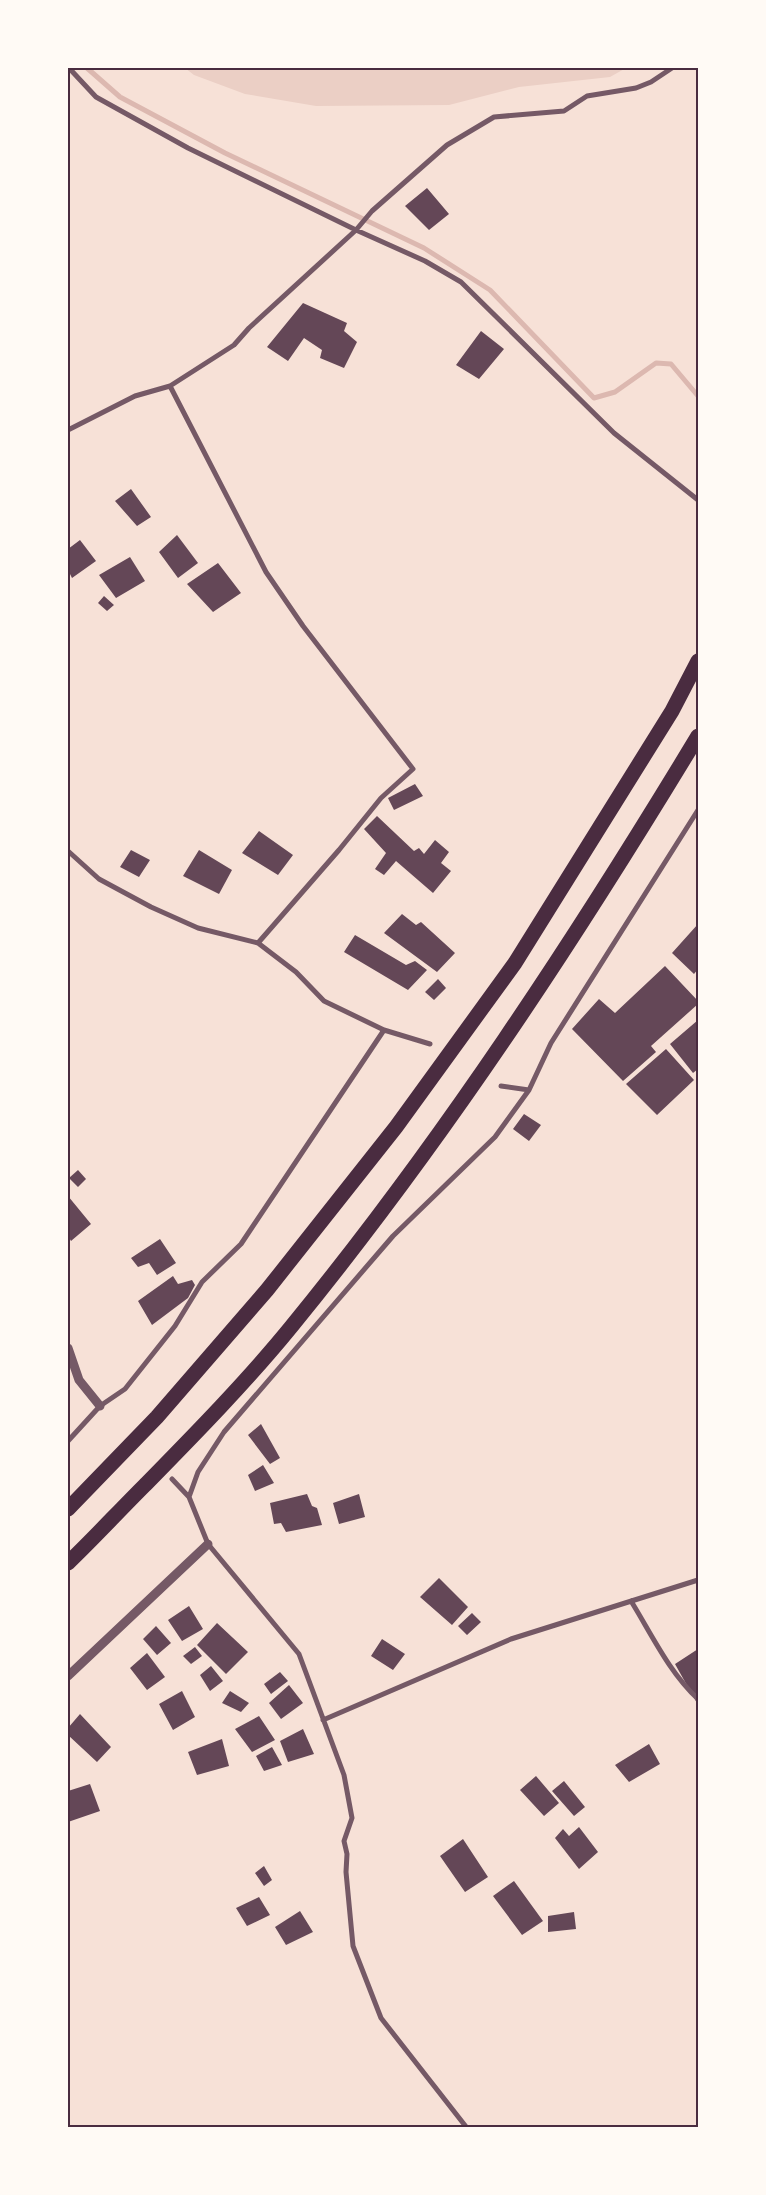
<svg xmlns="http://www.w3.org/2000/svg" width="766" height="2195" viewBox="0 0 766 2195" font-family="Figtree,sans-serif">
<style>
.green{fill:#ebcfc5}
.lines{fill:none;stroke-linecap:round;stroke-linejoin:round}
.stream{stroke:#dcb8b0;stroke-width:5}
.building{fill:#644757}
.minor{stroke:#755966;stroke-width:5}
.tertiary{stroke:#755966;stroke-width:9}
.motorway{stroke:#4a2c40;stroke-width:15}
.neatline{fill:none;stroke:#4a2c40;stroke-width:2}
</style>
<rect width="100%" height="100%" fill="#f7e1d7"/>
<path class="green" d="M185,68H626L610,77L519,87L449,105L316,106L245,94L194,75Z"/>
<g class="lines">
<path class="stream" d="M87,68L120,97L225,153L424,248L490,290L594,398L615,392L656,363L671,364L698,396"/>
</g>
<path class="building" d="M427,188L449,214L429,230L405,206Z
M303,303L347,323L344,331L357,342L344,368L320,358L322,350L304,338L288,361L267,347Z
M481,331L504,349L479,379L456,365Z
M131,489L151,517L137,526L115,501Z
M177,535L198,563L178,578L159,552Z
M80,540L96,561L72,578L68,570V549Z
M130,557L145,581L116,598L99,575Z
M218,563L241,593L213,612L187,584Z
M104,596L114,605L107,611L98,603Z
M415,784L423,796L394,810L388,798Z
M377,816L414,851L419,848L424,854L435,840L449,852L441,863L451,871L433,893L396,861L384,875L375,869L386,853L364,829Z
M259,831L293,855L278,875L242,853Z
M131,850L150,860L139,877L120,867Z
M199,850L232,870L219,894L183,876Z
M402,914L416,925L421,922L455,953L437,972L384,933Z
M698,924V969L694,974L672,953Z
M355,935L406,965L415,961L427,970L408,990L344,952Z
M665,966L698,1001V1004L651,1046L656,1052L623,1081L572,1029L599,999L615,1013Z
M438,979L446,988L434,1000L425,992Z
M698,1020V1069L693,1073L670,1044Z
M666,1049L694,1080L657,1115L626,1084Z
M524,1114L541,1125L529,1141L513,1129Z
M78,1170L86,1179L78,1187L69,1178Z
M68,1196L91,1224L71,1241L68,1236Z
M160,1239L176,1263L157,1275L149,1263L138,1267L131,1258Z
M173,1276L178,1284L192,1280L195,1285L188,1298L152,1325L138,1301Z
M261,1424L280,1458L270,1464L248,1435Z
M263,1465L274,1483L255,1491L248,1475Z
M307,1494L312,1506L317,1508L322,1525L286,1532L281,1523L274,1524L270,1503Z
M359,1494L365,1517L339,1524L333,1503Z
M439,1578L468,1607L452,1625L420,1597Z
M189,1606L203,1629L182,1641L168,1620Z
M472,1613L481,1622L467,1635L458,1626Z
M217,1623L248,1652L226,1674L197,1645Z
M156,1626L171,1643L157,1655L143,1639Z
M382,1639L405,1654L393,1670L371,1656Z
M195,1647L202,1656L191,1664L183,1656Z
M698,1649V1705L675,1664Z
M147,1653L165,1677L147,1690L130,1668Z
M211,1666L223,1681L210,1691L200,1675Z
M280,1672L288,1681L271,1694L264,1684Z
M289,1685L303,1703L281,1719L269,1703Z
M182,1691L195,1717L173,1730L159,1704Z
M230,1691L249,1703L241,1712L222,1703Z
M80,1714L111,1747L97,1762L68,1735V1728Z
M259,1716L275,1740L252,1752L235,1729Z
M303,1729L314,1754L288,1762L280,1741Z
M222,1739L229,1766L197,1775L188,1752Z
M649,1744L660,1764L629,1782L615,1765Z
M272,1747L282,1765L264,1771L256,1756Z
M536,1776L559,1803L544,1816L520,1790Z
M564,1781L585,1807L574,1816L552,1791Z
M90,1784L100,1811L68,1822V1791Z
M579,1827L598,1852L579,1869L555,1838L563,1829L569,1836Z
M463,1839L488,1877L465,1892L440,1856Z
M264,1866L272,1880L264,1886L255,1873Z
M514,1881L543,1921L522,1935L493,1896Z
M259,1897L270,1915L247,1926L236,1908Z
M300,1911L313,1932L286,1945L275,1927Z
M574,1912L576,1929L548,1932V1916Z"/>
<g class="lines">
<path class="minor" d="M69,68L96,97L188,148L356,230L425,261L461,282L614,433L698,500
M170,386L266,572L303,626L413,769L381,798L339,850L258,943
M68,430L135,396L170,386L234,345L249,328L356,230L372,211L447,145L494,117L564,111L587,96L636,88L651,82L672,68
M68,851L99,879L151,907L198,928L258,943L296,972L324,1001L384,1030L430,1044
M501,1086L529,1090
M68,1441L100,1406L125,1389L175,1326L202,1282L241,1244L384,1030
M172,1479L189,1497L208,1544L299,1654L344,1775L352,1818L344,1841L347,1854L346,1872L353,1946L381,2018L467,2128
M189,1497L198,1472L224,1432L393,1236L495,1137L529,1090L551,1043L698,810
M631,1601C652,1635 669,1672 698,1699
M323,1720L511,1639L698,1580"/>
<path class="tertiary" d="M68,1348L79,1380L100,1406
M68,1676L208,1544"/>
<path class="motorway" d="M68,1509L157,1417L267,1290L396,1127L515,963L672,711L698,661
M68,1563C94,1538 119,1511 145,1485C194,1435 247,1381 291,1327C443,1141 574,941 698,736"/>
</g>
<rect width="766" height="2195" fill="none" stroke="#fffaf5" stroke-width="138"/>
<rect x="69" y="69" width="628" height="2057" class="neatline"/>
</svg>
